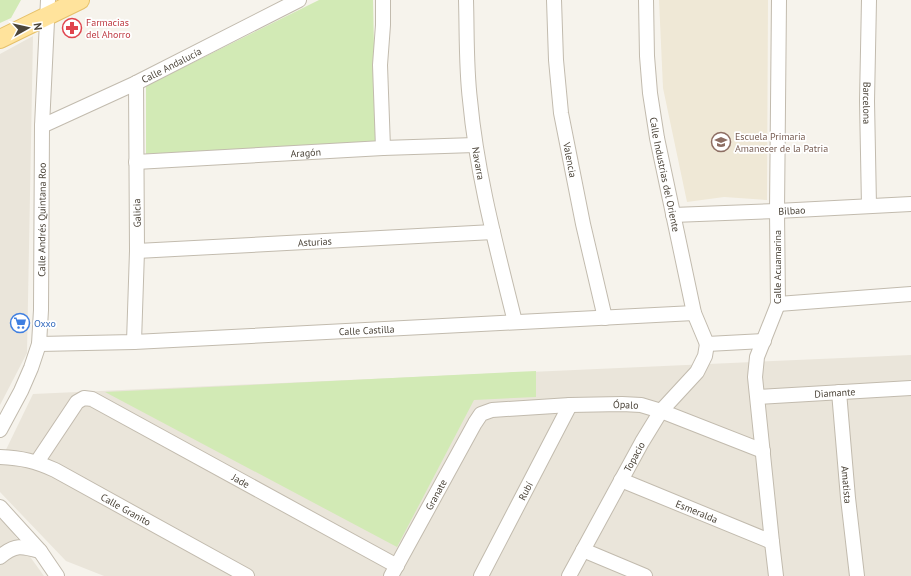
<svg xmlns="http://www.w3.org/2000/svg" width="911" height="576" viewBox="0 0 911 576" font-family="'PT Sans',sans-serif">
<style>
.residential{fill:#eae5da}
.education{fill:#efe8d6}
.green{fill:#d2eab5}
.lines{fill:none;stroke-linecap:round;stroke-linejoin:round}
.minor-casing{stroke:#c2bbae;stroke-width:16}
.major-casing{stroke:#e6c16a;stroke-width:20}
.minor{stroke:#fff;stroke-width:14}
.major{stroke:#ffe39c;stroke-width:18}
.labels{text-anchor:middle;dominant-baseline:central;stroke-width:3.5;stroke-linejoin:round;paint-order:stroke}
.health-label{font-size:10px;fill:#be3a42;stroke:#fff;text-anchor:start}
.street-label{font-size:10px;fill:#4b4439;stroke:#fff}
.education-label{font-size:10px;fill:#785e54;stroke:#fff;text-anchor:start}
.shop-label{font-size:10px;fill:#366cbe;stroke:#fff;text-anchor:start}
</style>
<rect width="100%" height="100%" fill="#f6f3ec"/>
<path class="residential" d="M33,36L27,353L0,405V54Z
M911,355V576H104L66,561L0,492V462L33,394Z
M0,515L44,576H0Z"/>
<path class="education" d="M659,0H768L767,200L724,197L687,202L663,88Z"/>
<path class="green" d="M0,0H21L11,18L0,23Z
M319,0H373L376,142L146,154V86Z
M536,371V397L474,400L397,547L105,392Z"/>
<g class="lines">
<defs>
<g id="minor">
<path id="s1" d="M466,0C467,33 466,67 470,100C477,176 497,249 515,322"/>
<path id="s2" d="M554,0L556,60L561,113L583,224L605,318"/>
<path id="s3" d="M646,0L647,56L650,93L657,138L694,313L707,344"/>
<path id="s4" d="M869,0L867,101L869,206"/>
<path id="s5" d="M42,126L136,83L299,0"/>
<path d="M383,148L380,65L383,25V0"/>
<path id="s6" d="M136,162L383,148L475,145"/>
<path id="s7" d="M673,215L777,211L911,204"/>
<path id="s8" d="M137,251L493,232"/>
<path d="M778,304L911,294"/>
<path d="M134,342L137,251L136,83"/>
<path id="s9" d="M39,344L134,342L694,313"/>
<path d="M707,344L764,341"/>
<path id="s10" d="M839,392L848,498L857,576"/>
<path id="s11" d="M758,397L911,388"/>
<path id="s12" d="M0,430L21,391L31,368L39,344L41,310L42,126L48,0"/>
<path id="s13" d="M0,457C22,458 35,461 55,470L247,576"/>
<path id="s14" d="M37,462L77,402L84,398L92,399L397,566"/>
<path id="s15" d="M621,480L772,542"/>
<path d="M0,507L40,551L57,576"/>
<path d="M583,550L645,576"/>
<path d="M0,557C15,544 22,546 40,551"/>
<path id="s16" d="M391,576L475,423L481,414L492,410L570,405L622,404L641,405L661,411L763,451"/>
<path id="s17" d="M481,576L570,405"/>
<path id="s18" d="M569,576L642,442L661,411L697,372L705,356L707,344"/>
<path d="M776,576L772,542L755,377L757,357L778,304L777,211L779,0"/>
</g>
<path id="major" d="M0,39L80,0"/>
</defs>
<use href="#minor" class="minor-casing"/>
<use href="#major" class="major-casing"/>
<use href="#minor" class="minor"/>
<use href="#major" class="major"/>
</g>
<defs>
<symbol id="pharmacy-ring" viewBox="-11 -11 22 22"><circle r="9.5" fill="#fff" stroke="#e0444e" stroke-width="1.5"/><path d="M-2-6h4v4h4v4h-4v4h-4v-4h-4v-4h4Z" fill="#e0444e"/></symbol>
<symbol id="school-ring" viewBox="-11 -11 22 22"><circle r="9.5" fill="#fff" stroke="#8d6e63" stroke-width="1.5"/><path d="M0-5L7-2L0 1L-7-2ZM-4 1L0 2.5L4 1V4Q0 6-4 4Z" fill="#8d6e63"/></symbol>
<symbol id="supermarket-ring" viewBox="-11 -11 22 22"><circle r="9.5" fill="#fff" stroke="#3f7fe0" stroke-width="1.5"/><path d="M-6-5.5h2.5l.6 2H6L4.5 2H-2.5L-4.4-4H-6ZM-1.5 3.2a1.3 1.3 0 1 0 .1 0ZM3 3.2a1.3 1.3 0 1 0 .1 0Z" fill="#3f7fe0"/></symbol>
</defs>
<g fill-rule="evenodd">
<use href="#pharmacy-ring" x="61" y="17" width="22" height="22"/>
<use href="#school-ring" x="710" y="131" width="22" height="22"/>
<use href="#supermarket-ring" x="9" y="312" width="22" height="22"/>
</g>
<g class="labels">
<g class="health-label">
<text x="86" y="22">Farmacias<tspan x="86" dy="12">del Ahorro</tspan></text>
</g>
<g class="street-label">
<text stroke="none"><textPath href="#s5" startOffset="143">Calle Andalucía</textPath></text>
<text stroke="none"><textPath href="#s4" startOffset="103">Barcelona</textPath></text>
<text stroke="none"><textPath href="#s6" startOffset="170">Aragón</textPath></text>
<text stroke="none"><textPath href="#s2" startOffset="161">Valencia</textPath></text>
<text stroke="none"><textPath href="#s1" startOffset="164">Navarra</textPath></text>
<text stroke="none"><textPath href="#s3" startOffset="176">Calle Industrias del Oriente</textPath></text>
<text stroke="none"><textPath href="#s7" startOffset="119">Bilbao</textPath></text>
<text transform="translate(137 213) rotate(-91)">Galicia</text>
<text stroke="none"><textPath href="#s12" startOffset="219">Calle Andrés Quintana Roo</textPath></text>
<text stroke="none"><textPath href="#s8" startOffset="178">Asturias</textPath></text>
<text transform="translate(777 267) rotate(-90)">Calle Acuamarina</text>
<text stroke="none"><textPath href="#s9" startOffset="328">Calle Castilla</textPath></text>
<text stroke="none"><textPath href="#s11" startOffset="77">Diamante</textPath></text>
<text stroke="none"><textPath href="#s16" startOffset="331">Ópalo</textPath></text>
<text stroke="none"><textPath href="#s18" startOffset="136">Topacio</textPath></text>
<text stroke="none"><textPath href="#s14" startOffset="258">Jade</textPath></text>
<text stroke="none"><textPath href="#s10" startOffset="93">Amatista</textPath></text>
<text stroke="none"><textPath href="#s17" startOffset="96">Rubí</textPath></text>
<text stroke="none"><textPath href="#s16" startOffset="93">Granate</textPath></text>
<text stroke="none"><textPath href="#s13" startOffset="138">Calle Granito</textPath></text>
<text stroke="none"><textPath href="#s15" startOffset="82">Esmeralda</textPath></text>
</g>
<g class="education-label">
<text x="735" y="136">Escuela Primaria<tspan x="735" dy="12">Amanecer de la Patria</tspan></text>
</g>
<g class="shop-label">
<text x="34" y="323">Oxxo</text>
</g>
</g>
<g transform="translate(28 28) rotate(82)" stroke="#ffffff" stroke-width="3" paint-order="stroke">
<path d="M0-3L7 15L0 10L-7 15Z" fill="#4b4439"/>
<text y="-6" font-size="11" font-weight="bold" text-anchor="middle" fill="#4b4439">N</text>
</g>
</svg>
